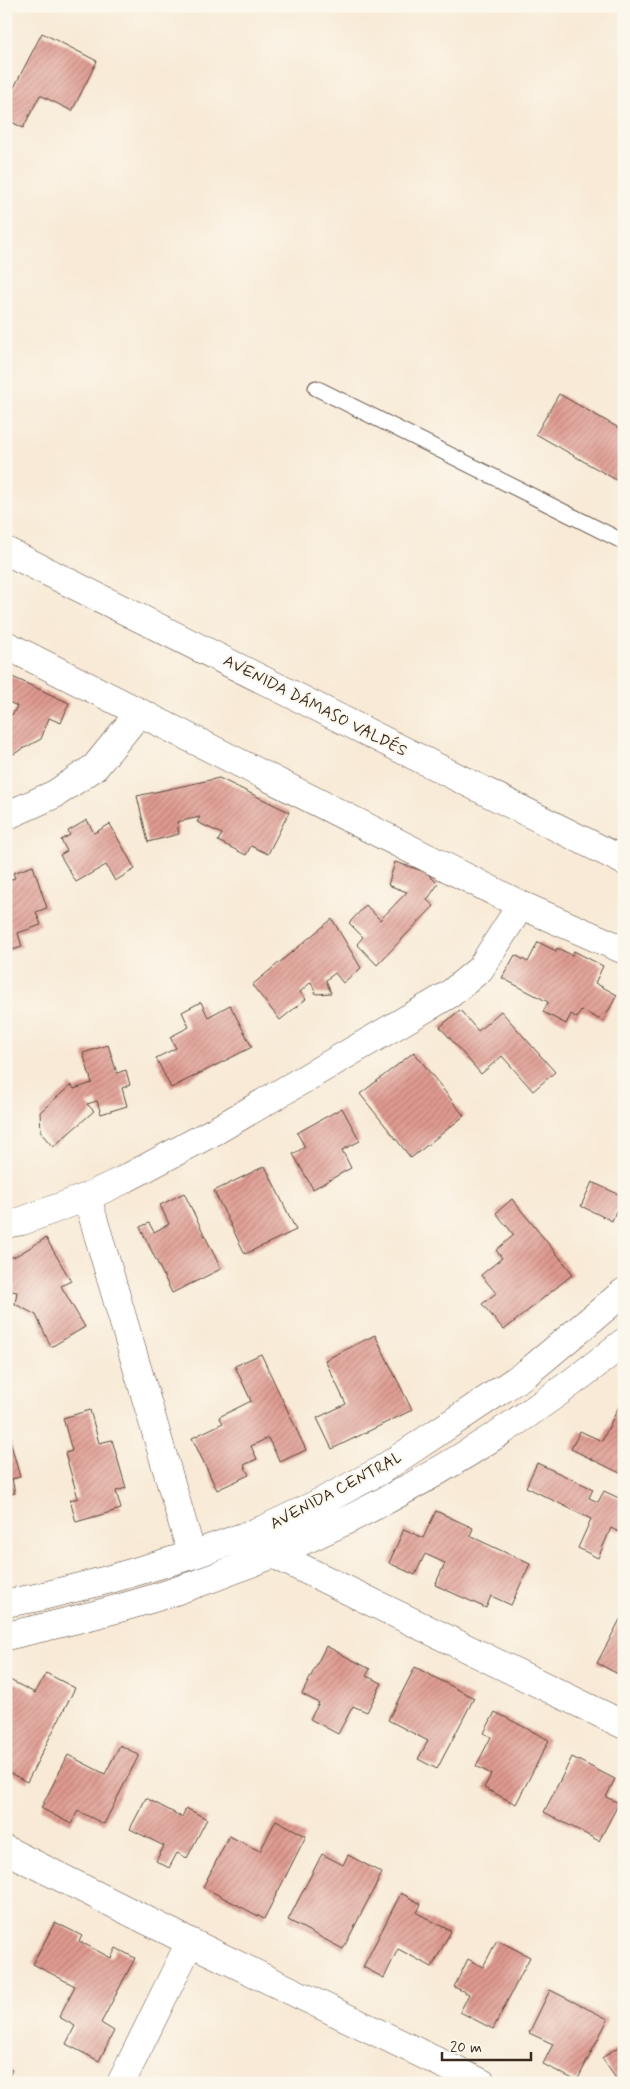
<svg xmlns="http://www.w3.org/2000/svg" width="630" height="2089" viewBox="0 0 630 2089" font-family="Mynerve,sans-serif">
<style>
.building{fill:url(#building-hatch)}
.lines{fill:none;stroke-linecap:round;stroke-linejoin:round}
.lane-casing{stroke:#57473a;stroke-width:17}
.street-casing{stroke:#57473a;stroke-width:29}
.secondary-casing{stroke:#57473a;stroke-width:29}
.lane{stroke:#fff;stroke-width:15}
.street{stroke:#fff;stroke-width:28}
.secondary{stroke:#fff;stroke-width:28}
.labels{text-anchor:middle;dominant-baseline:central;stroke-width:4;stroke-linejoin:round;paint-order:stroke}
.street-label{font-size:16px;fill:#3b2a1e;stroke:#fbf7ec}
</style>
<defs>
<pattern id="building-hatch" width="6" height="6" patternUnits="userSpaceOnUse" patternTransform="scale(1.25)"><rect width="6" height="6" fill="#df9a90"/><path d="M-1 1l2-2M0 6l6-6M5 7l2-2" fill="none" stroke="#b67e75"/></pattern>
</defs>
<rect width="100%" height="100%" fill="#fbf7ec"/>
<filter id="ink" filterUnits="userSpaceOnUse"><feTurbulence type="fractalNoise" baseFrequency=".02" numOctaves="2"/><feDisplacementMap in="SourceGraphic" scale="10" xChannelSelector="R" yChannelSelector="G"/><feConvolveMatrix kernelMatrix="1 2 1 2 8 2 1 2 1" color-interpolation-filters="sRGB"/></filter>
<filter id="wash" filterUnits="userSpaceOnUse"><feTurbulence type="fractalNoise" baseFrequency=".0096" numOctaves="4" result="noise"/><feDisplacementMap in="SourceGraphic" scale="20" xChannelSelector="R" yChannelSelector="G"/><feGaussianBlur stdDeviation="1.12" result="paint"/><feColorMatrix in="noise" values="0 0 0 0 0 0 0 0 0 0 0 0 0 0 0 0 0 1.4 0 .05"/><feComposite in="paint" operator="in"/></filter>
<g filter="url(#wash)">
<rect width="100%" height="100%" fill="#f8ead6"/>
<g id="blocks">
<path class="building" d="M42,33L97,61L72,111L40,95L23,128L6,119V103Z
M559,394L624,431V471L618,481L536,434Z
M6,674L69,703L61,723L49,718L41,739L6,758V716L13,714L17,706L6,701Z
M219,778L289,812L268,854L251,846L246,855L218,841L222,834L197,822L200,817L177,822L179,834L148,842L137,796Z
M87,820L94,833L110,824L135,869L115,881L106,865L76,882L60,855L67,851L61,840L70,835L68,831Z
M395,862L426,872L438,884L427,900L434,906L377,965L357,944L363,937L349,923L366,905L380,920L407,892L388,885Z
M33,866L47,908L36,912L41,925L18,933L22,947L6,952V881L15,878L13,873Z
M332,919L361,968L343,983L335,973L326,980L331,993L316,994L311,982L300,992L306,999L280,1020L252,985Z
M538,942L556,951L557,948L572,955L574,951L603,966L595,983L617,995L603,1021L581,1010L577,1018L571,1014L566,1024L543,1012L548,1002L502,978L515,955L528,962Z
M201,1002L208,1017L230,1005L252,1047L171,1088L156,1058L176,1048L170,1037L189,1027L182,1012Z
M460,1010L478,1031L501,1011L555,1072L533,1091L502,1056L481,1074L440,1027Z
M108,1045L117,1073L126,1070L130,1085L122,1088L127,1106L101,1114L97,1101L87,1104L94,1111L53,1147L41,1133L40,1112L71,1085L74,1089L92,1083L83,1053Z
M414,1052L464,1116L411,1158L360,1094Z
M342,1108L360,1141L342,1150L351,1168L313,1189L293,1154L305,1147L297,1133Z
M265,1166L296,1230L245,1254L214,1191Z
M592,1182L620,1195L624,1187V1215L616,1211L612,1221L581,1206Z
M184,1193L221,1269L172,1293L140,1227L149,1223L154,1232L169,1224L160,1205Z
M512,1199L573,1274L504,1330L482,1304L496,1293L481,1275L502,1258L496,1250L514,1235L496,1213Z
M46,1238L71,1281L61,1286L85,1327L51,1347L36,1315L15,1304L17,1292L6,1290V1257H14Z
M375,1335L412,1410L332,1449L317,1418L346,1404L325,1360Z
M261,1354L306,1450L280,1462L268,1438L251,1446L257,1459L244,1465L249,1475L217,1490L192,1438L223,1423L219,1417L251,1401L235,1366Z
M620,1404L624,1405V1475L571,1449L580,1431L602,1441Z
M90,1410L99,1443L112,1440L126,1488L116,1491L121,1509L76,1522L70,1500L78,1498L65,1453L72,1451L63,1418Z
M9,1437L20,1477L12,1479L15,1493L6,1495V1438Z
M537,1463L593,1489L589,1498L598,1502L604,1491L623,1500L621,1504L624,1505V1521L619,1532L611,1528L598,1558L578,1548L591,1519L526,1487Z
M436,1511L473,1528L470,1536L530,1564L511,1605L491,1596L486,1608L435,1585L445,1563L425,1554L415,1575L389,1563L404,1529L423,1538Z
M624,1612V1677L597,1663Z
M326,1646L370,1669L366,1676L382,1683L367,1712L353,1706L338,1734L310,1719L319,1703L302,1694Z
M415,1667L474,1698L437,1769L418,1759L428,1741L388,1720Z
M46,1673L75,1688L27,1782L6,1771V1678L35,1693Z
M495,1712L549,1740L516,1804L484,1788L491,1774L476,1766L491,1737L484,1733Z
M120,1745L139,1755L104,1824L78,1811L71,1824L41,1808L68,1755L105,1774Z
M572,1757L615,1779L606,1797L619,1803L599,1841L544,1812Z
M146,1798L182,1817L186,1808L207,1819L187,1858L177,1853L169,1868L156,1861L164,1846L130,1829Z
M276,1820L306,1836L264,1919L203,1887L229,1836L260,1851Z
M322,1854L343,1865L348,1855L382,1873L343,1949L288,1920Z
M401,1893L421,1904L417,1913L451,1931L432,1967L398,1949L384,1978L363,1967Z
M55,1922L82,1936L79,1941L111,1958L116,1948L135,1958L101,2023L114,2031L99,2061L66,2044L75,2026L59,2017L75,1986L33,1964Z
M497,1940L530,1957L493,2029L460,2012L469,1994L454,1987L468,1959L483,1967Z
M550,1990L608,2019L577,2081L543,2064L553,2044L529,2033Z
M624,2043V2083H619L602,2058Z
M6,2067L12,2070L6,2082Z"/>
</g>
</g>
<g filter="url(#ink)">
<use href="#blocks" fill-opacity="0" stroke="#57473a" stroke-width="1"/>
<g class="lines">
<defs>
<path id="lane" d="M316,388L624,542"/>
<path id="street" d="M6,645L521,905L624,950
M6,816L55,794L95,767L139,713
M87,1197L192,1555
M6,1224L22,1221L87,1197L123,1180L215,1131L450,994L480,969L521,905
M268,1542L273,1554L624,1725
M6,1603L35,1598L107,1580L192,1555L262,1530L315,1505L378,1472L528,1372L624,1292
M6,1636C60,1624 114,1611 167,1594C333,1539 488,1452 624,1342
M6,1850L190,1942L482,2083
M121,2083L190,1942"/>
<path id="secondary" d="M6,551L624,861"/>
</defs>
<use href="#lane" class="lane-casing"/>
<use href="#street" class="street-casing"/>
<use href="#secondary" class="secondary-casing"/>
<use href="#lane" class="lane"/>
<use href="#street" class="street"/>
<use href="#secondary" class="secondary"/>
</g>
</g>
<g class="labels">
<g class="street-label">
<text transform="translate(315 706) rotate(27)">AVENIDA DÁMASO VALDÉS</text>
<text transform="translate(336 1491) rotate(-28)">AVENIDA CENTRAL</text>
</g>
</g>
<rect width="630" height="2089" fill="none" stroke="#fbf7ec" stroke-width="25"/>
<path d="M442 2052v8h89v-8" fill="none" stroke="#3b2a1e" stroke-width="2.5"/>
<text x="450" y="2052" font-size="15" fill="#3b2a1e" stroke="#fbf7ec" stroke-width="4" paint-order="stroke">20 m</text>
</svg>
